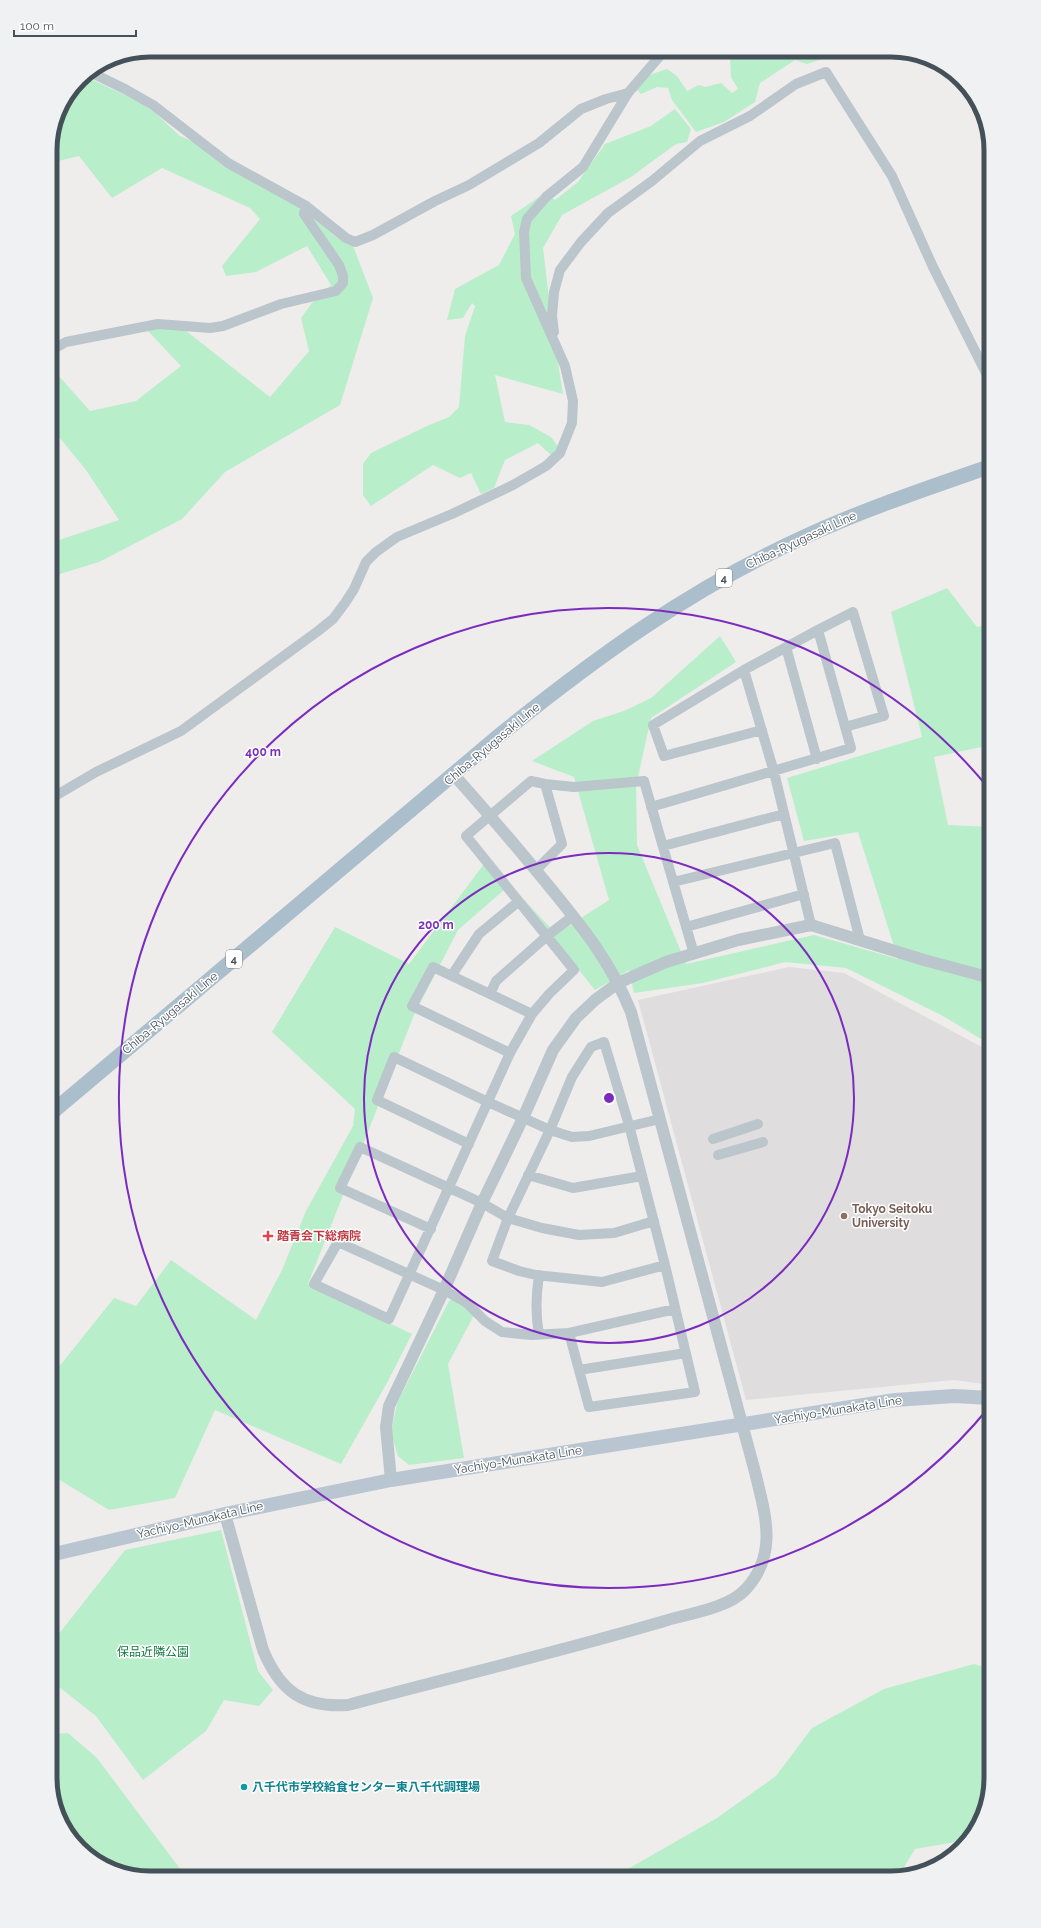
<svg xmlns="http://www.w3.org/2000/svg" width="1041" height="1928" viewBox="0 0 1041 1928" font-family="Raleway,'Noto Sans JP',sans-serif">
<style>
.education{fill:#e0ddde}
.green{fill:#b9eeca}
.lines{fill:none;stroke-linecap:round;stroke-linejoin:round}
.minor{stroke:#bac5cc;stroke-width:10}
.tertiary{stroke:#bac5cc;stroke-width:12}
.secondary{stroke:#b9c6d1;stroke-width:14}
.primary{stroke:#abbecc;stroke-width:15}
.ring{fill:none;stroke:#7b2cbf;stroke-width:2}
.education-dot{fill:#8d6e63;stroke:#fff;stroke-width:1.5}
.health-dot{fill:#e0444e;stroke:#fff;stroke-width:1.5}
.culture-dot{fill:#0f9aa8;stroke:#fff;stroke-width:1.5}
.labels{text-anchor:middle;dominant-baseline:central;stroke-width:3;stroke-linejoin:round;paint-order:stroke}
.shield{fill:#fff;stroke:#7c858b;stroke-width:1}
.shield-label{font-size:11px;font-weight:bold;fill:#445159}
.street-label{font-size:12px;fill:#445159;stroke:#fff}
.education-label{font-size:12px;font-weight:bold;fill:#785e54;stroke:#fff;text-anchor:start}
.health-label{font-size:12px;font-weight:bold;fill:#be3a42;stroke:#fff;text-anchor:start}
.park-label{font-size:12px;fill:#167a42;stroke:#fff}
.culture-label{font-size:12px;font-weight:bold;fill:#0d838f;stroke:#fff;text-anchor:start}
.rim{fill:none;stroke:#445159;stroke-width:5}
.centre{fill:#7b2cbf;stroke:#fff;stroke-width:2}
.ring-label{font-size:12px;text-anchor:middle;font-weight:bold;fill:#7b2cbf;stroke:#fff;stroke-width:3;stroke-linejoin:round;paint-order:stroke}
</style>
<rect width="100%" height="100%" fill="#efecec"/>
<path class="education" d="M789,967L844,973L991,1052V1385L954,1380L746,1400L638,1000Z"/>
<path class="green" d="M727,50H741L748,53L750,50H832L826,58L807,64L795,60L760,83L755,102L724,122L696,132L672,100L668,88L657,87L641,94L636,89L646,76L667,69L677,76L687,91L699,85L705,87L721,83L732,93L738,89L731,77L730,56Z
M84,76L134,99L154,112L180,136L194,142L223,166L288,200L310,215L336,237L353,246L373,298L340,405L225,472L182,519L99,562L50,577V543L119,520L86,470L50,426V366L90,411L136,401L181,366L147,330L158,328L185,330L270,397L309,351L301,318L312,303L331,285L307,246L256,272L226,276L222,266L260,219L250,208L162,168L112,198L79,156L50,163V143L58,111L79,79Z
M675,109L691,129L687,142L676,144L631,177L562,215L543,248L553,332L563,394L495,375L505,422L529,425L551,437L559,448L552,456L538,443L505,460L494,488L481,494L471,473L460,478L433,465L371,506L363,495V464L371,453L427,426L449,417L459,407L465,336L475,306L472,303L463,318L447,320L455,289L499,265L515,234L511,216L545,193L555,200L578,182L605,144L651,126Z
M947,588L977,627L991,624V745L934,757L948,825L991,827V1045L943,1016L846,968L785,962L703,983L634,993L629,970L595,990L559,945L504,890L458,930L414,1015L308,1284L412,1334L388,1381L341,1464L215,1410L175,1498L109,1510L50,1474V1378L114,1298L136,1306L171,1260L256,1320L282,1270L306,1211L353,1126L355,1109L272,1032L335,927L409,964L487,860L556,934L609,900L574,777L532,761L593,721L624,711L651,698L720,636L736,662L651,718L636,786L637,845L686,964L814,935L898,959L858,832L804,841L787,778L922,737L891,612Z
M453,1299L465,1306L474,1315L448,1364L464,1458L409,1465L398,1456L391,1433L397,1403L449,1301Z
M221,1530L258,1671L273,1690L259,1706L224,1700L206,1731L143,1780L96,1716L50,1680V1645L125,1550Z
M974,1664L991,1669V1779L974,1834L967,1840L915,1849L898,1877L891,1878H612L717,1818L776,1776L812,1728L884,1689Z
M68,1733L97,1758L187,1878H143L94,1861L58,1817L50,1778V1734Z"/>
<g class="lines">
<path class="minor" d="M90,72L125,89L153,105L228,163L306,206L346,238L355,242L373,235L435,201L469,185L539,143L581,109L606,99L628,93
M554,332L552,316L554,292L560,270L581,242L608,213L652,181L700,141L750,116L796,84L826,72L892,176L933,267L991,383
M50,351L66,342L158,324L210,328L223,326L281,304L336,291L343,283V276L339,265L304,214L306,206
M786,647L817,759
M744,670L774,772L811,925
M762,730L664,756L653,725L744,670L818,630
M545,784L574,787L644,781L694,954
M50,799L96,772L181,731L318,631L333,619L345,603L354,589L366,562L376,552L397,537L452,514L513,485L546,466L560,453L572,423L573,401L565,366L526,278L524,232L527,219L546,197L583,167L628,93L665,50
M651,807L851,748L818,630L853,612L884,716L845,727
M663,846L784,814
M536,870L562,844L545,784L531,781L466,836L574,970L549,994L532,1014L510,1053L389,1319L314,1284L338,1242L444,1290L467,1303L485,1321L502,1332L531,1335L569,1333L589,1407L695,1392L665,1265
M673,882L835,843L860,940
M686,927L804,894
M452,975L479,934L518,902
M490,994L496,981L547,936L573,916
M604,1042L629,1125L665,1265L602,1282L536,1275L519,1271L492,1261L508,1218L550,1130L572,1077L591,1047Z
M510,1053L412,1006L433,967L532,1014
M713,1139L758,1124
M469,1144L377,1100L394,1057L488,1102L550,1130L572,1137L589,1136L660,1119
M718,1155L763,1142
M528,1175L573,1188L642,1176
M431,1229L340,1188L360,1147L482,1203L508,1218L542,1228L579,1235L614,1233L654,1221
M569,1333L675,1309
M539,1334C535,1314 536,1295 539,1275
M579,1370L686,1353"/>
<path class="tertiary" d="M391,1480L386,1427L389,1406L444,1290L482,1203L523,1118L553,1050L576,1018L595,1000L618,983L666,962L738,940L811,925L924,960L991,978
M225,1514L263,1650C280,1691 303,1708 348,1705C453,1677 558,1652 661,1622C686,1614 727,1609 745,1590C779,1554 765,1514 755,1472L631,1012C610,960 582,927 548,885C517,847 486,811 454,775"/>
<path class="secondary" d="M50,1555L225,1514L391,1480L895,1400L954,1396L991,1398"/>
<path class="primary" d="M50,1114L501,734C598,656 690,589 804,537C865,509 928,488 991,466"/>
</g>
<g class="ring">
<circle cx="609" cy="1098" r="245"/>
<path d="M990 1406A490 490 0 1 1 990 790"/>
</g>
<circle class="education-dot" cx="844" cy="1216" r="4"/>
<path class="health-dot" d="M266 1230h4v4h4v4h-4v4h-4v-4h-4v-4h4z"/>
<circle class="culture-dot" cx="244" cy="1787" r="4"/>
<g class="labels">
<g class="shield">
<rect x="716" y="569" width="16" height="18" rx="3"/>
<rect x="226" y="950" width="16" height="18" rx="3"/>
</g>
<g class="shield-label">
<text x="724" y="578">4</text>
<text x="234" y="959">4</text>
</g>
<g class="street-label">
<text transform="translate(801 540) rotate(-25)">Chiba-Ryugasaki Line</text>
<text transform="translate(492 744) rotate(-40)">Chiba-Ryugasaki Line</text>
<text transform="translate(170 1013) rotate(-40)">Chiba-Ryugasaki Line</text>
<text transform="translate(838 1410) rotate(-9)">Yachiyo-Munakata Line</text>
<text transform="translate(518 1460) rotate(-9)">Yachiyo-Munakata Line</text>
<text transform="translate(200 1520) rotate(-13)">Yachiyo-Munakata Line</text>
</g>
<g class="education-label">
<text x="852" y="1209">Tokyo Seitoku<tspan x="852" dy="14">University</tspan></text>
</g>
<g class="health-label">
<text x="277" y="1236">踏青会下総病院</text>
</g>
<g class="park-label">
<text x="153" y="1652">保品近隣公園</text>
</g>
<g class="culture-label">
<text x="252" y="1787">八千代市学校給食センター東八千代調理場</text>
</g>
</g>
<path d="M0 0H1041V1928H0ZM150 57H891A93 93 0 0 1 984 150V1778A93 93 0 0 1 891 1871H150A93 93 0 0 1 57 1778V150A93 93 0 0 1 150 57Z" fill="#f0f1f2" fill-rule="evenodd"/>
<path class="rim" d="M150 57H891A93 93 0 0 1 984 150V1778A93 93 0 0 1 891 1871H150A93 93 0 0 1 57 1778V150A93 93 0 0 1 150 57Z"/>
<circle cx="609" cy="1098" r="6" class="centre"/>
<g class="ring-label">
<text x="263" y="756">400 m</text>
<text x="436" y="929">200 m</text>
</g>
<path d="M14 30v6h122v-6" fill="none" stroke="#445159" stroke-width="2"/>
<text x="20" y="30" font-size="12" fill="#445159" stroke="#ffffff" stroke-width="3" paint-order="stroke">100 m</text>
</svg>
